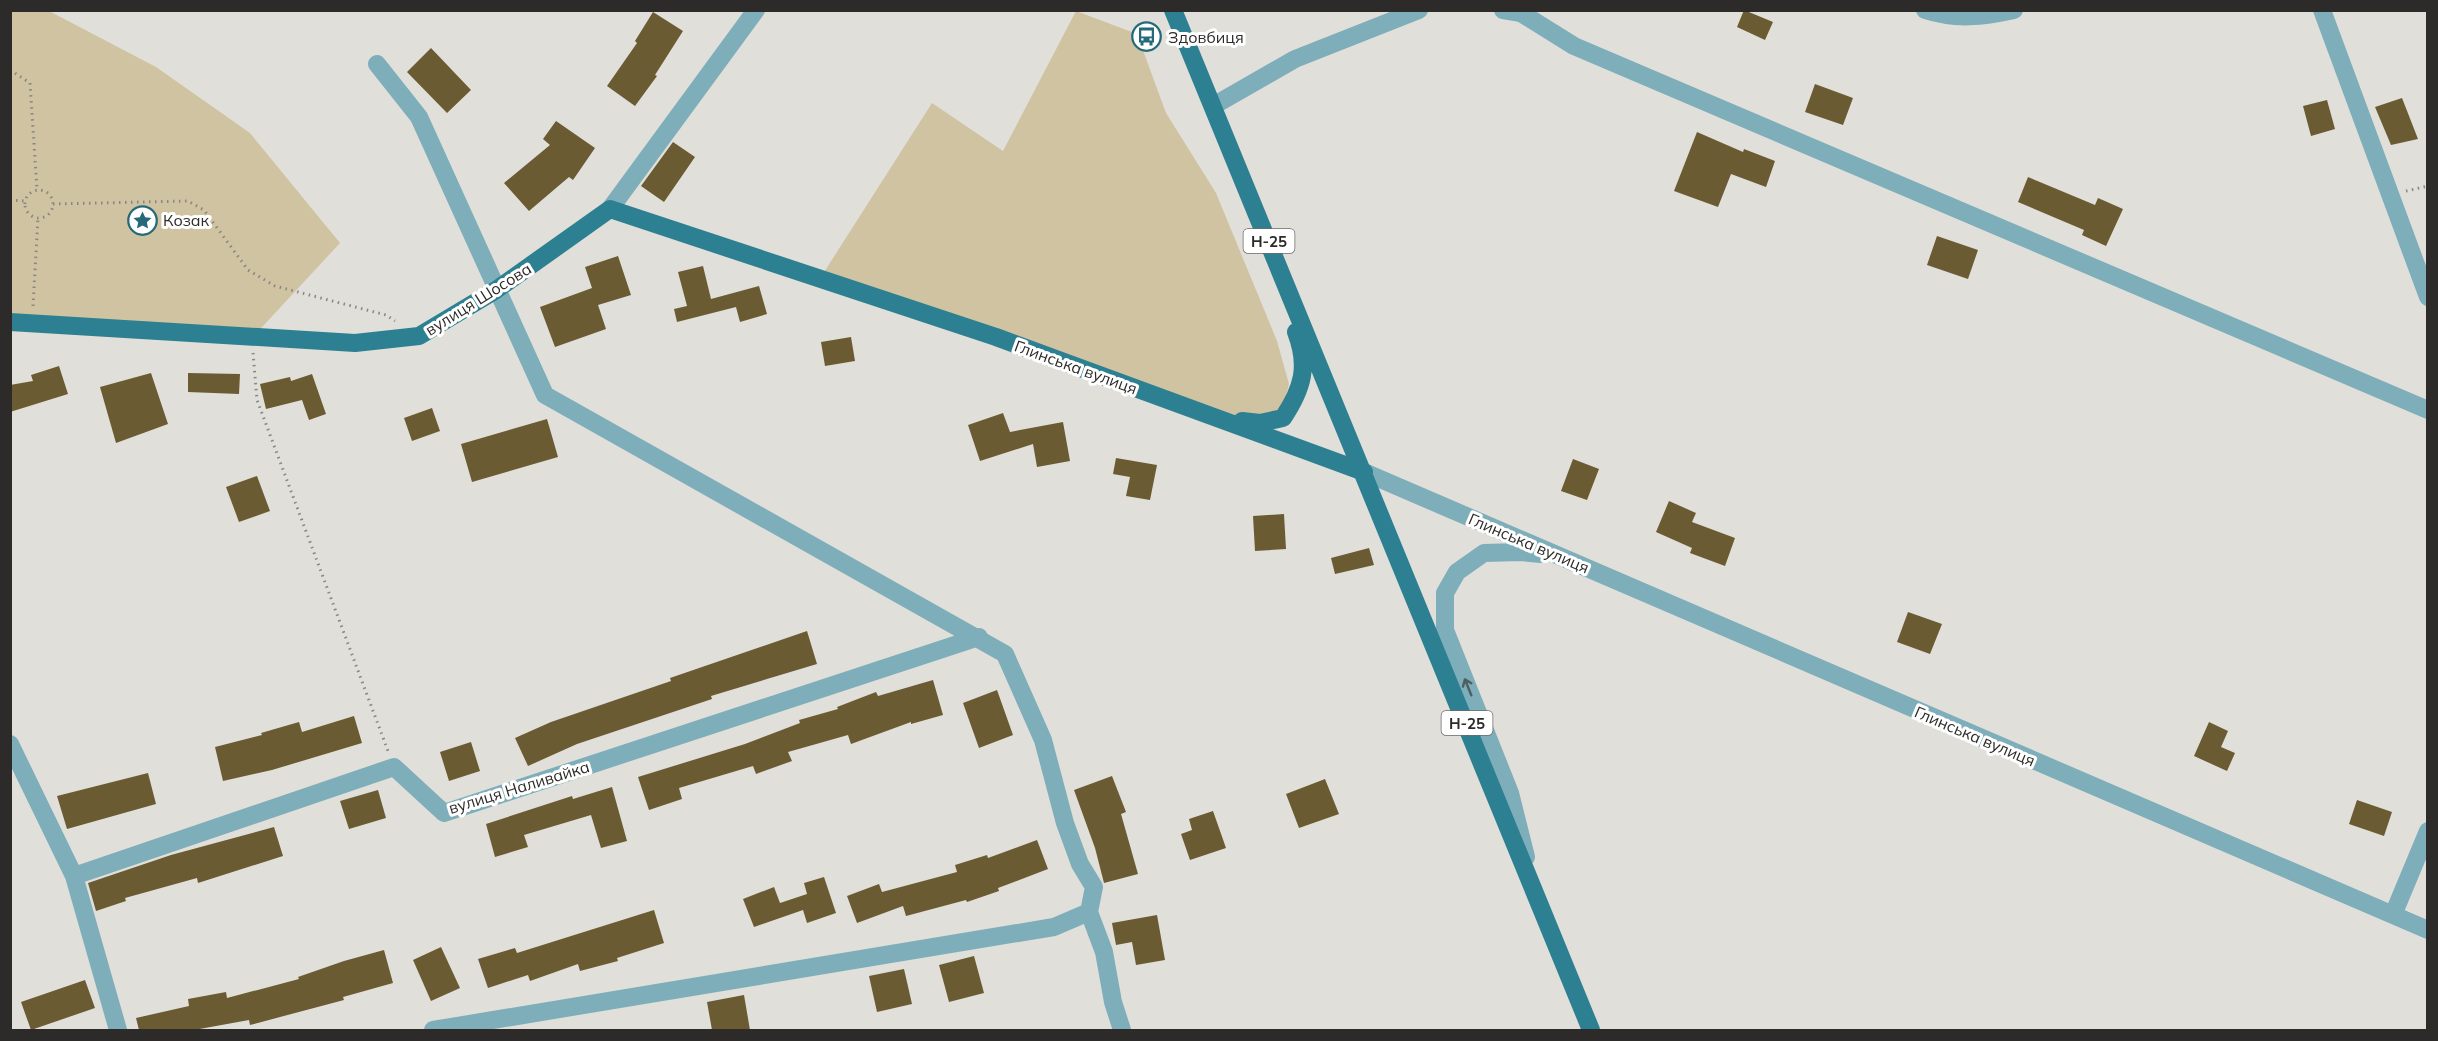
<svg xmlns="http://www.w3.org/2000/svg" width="2438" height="1041" viewBox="0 0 2438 1041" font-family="Mulish,sans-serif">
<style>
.green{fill:#d0c3a2}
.building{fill:#6b5b33}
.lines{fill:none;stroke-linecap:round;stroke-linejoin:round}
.path{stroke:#898783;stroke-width:3;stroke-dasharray:1.5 4.5;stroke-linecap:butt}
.minor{stroke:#7daeba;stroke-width:18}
.major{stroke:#2d8092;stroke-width:18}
.oneway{stroke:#4c5f63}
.labels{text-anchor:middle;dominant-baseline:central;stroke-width:6;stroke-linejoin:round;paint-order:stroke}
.shield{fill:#fff;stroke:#6b6b69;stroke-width:1.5}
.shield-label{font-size:15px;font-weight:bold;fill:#2c2b29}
.poi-label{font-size:16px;fill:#2c2b29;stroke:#fff;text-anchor:start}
.street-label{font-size:16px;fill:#2c2b29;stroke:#fff}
</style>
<rect width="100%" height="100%" fill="#e1dfd9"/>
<path class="green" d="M10,11H49L156,67L250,133L340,243L252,338L11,321Z
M1076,11L1137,34L1166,113L1216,193L1277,341L1289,384L1284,405L1254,430L819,280L932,103L1003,151Z"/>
<path class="building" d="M1744,10L1773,22L1765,40L1737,27Z
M653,12L683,31L655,75L657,76L635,106L607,86L637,43L635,41Z
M431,48L471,90L447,113L407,72Z
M1815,84L1853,98L1843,125L1805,112Z
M2402,98L2418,139L2391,145L2375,107Z
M2327,100L2335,129L2311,136L2303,106Z
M556,121L595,148L573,180L569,177L529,211L504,183L550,145L543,139Z
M1697,132L1743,152L1744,149L1775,161L1766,187L1731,174L1718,207L1674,191Z
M673,142L695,157L664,202L641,186Z
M2028,177L2095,205L2098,198L2123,209L2106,246L2082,235L2084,230L2018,202Z
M1937,236L1978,250L1968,279L1927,265Z
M618,256L631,295L598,305L606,329L555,347L540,307L592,288L585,267Z
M703,266L711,299L759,286L767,314L740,322L736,307L677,322L674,309L687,306L678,272Z
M851,337L855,361L825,366L821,342Z
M59,366L68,394L10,412V385L33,381L31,375Z
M151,373L168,424L116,443L100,387Z
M188,373L240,374L239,394L188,392Z
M312,374L326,414L309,420L302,400L266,409L260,384L290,377L291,381Z
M432,408L440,431L412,441L404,418Z
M1003,413L1010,432L1063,422L1070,461L1037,467L1033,444L980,461L968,425Z
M547,419L558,457L472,482L461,444Z
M1116,458L1157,465L1150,500L1126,496L1130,477L1113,474Z
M1573,459L1599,469L1587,500L1561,491Z
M257,476L270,511L239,522L226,487Z
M1669,501L1696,513L1692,522L1735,538L1725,566L1690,553L1692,548L1656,532Z
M1284,514L1286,549L1255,551L1253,516Z
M1369,548L1374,565L1335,574L1331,558Z
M1908,612L1942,624L1930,654L1897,642Z
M807,631L817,664L711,696L712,699L577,744L528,766L515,738L551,722L671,681L670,678Z
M933,680L943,715L911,724V722L851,744L848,735L788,752L792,761L756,774L753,766L679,788L682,799L649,810L638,777L745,744L800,723L799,720L838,709L837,707L876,692L878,696Z
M997,690L1013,735L979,748L963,703Z
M354,716L362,743L272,770L223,781L215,747L262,735L261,733L299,722L302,732Z
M2209,722L2228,731L2221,747L2235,753L2227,771L2194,756Z
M471,742L480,771L449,781L440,752Z
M148,773L156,804L67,829L57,796Z
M1112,776L1126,812L1121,814L1138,874L1104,883L1095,848L1074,790Z
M1325,779L1339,814L1299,828L1286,794Z
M612,787L627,841L601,848L591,815L524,835L528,847L495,857L486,824L572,796L573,799Z
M378,790L386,818L349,829L340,801Z
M2357,800L2392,812L2384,836L2349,824Z
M1213,811L1226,848L1190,860L1181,834L1192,830L1189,819Z
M274,827L283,856L198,883L197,878L125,898L126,901L96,911L88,883L171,855Z
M1037,840L1048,869L998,888L999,891L967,902L966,900L906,916L903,906L857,923L847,896L879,884L882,892L957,872L955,865L987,855L988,858Z
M824,877L836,913L807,923L803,910L754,927L743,899L774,887L780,903L807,894L804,883Z
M654,910L664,943L617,958L618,961L580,971L578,964L530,981L528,975L488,988L478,959L515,948L517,953Z
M1157,915L1165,960L1136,965L1132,942L1116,945L1112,923Z
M441,947L460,988L431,1001L413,960Z
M384,950L393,983L343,997L344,1000L250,1025L249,1020L194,1030H139L136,1018L189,1006L188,999L226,992L227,998L299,979L298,977L344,961Z
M974,956L984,993L949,1002L939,965Z
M904,969L912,1004L877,1012L869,976Z
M85,980L95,1008L31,1030L21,1002Z
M744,995L750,1030H712L707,1002Z"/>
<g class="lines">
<path class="path" d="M10,70L30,83L37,189
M25 204a14 14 0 1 1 28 0a14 14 0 1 1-28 0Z
M2406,191L2428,186
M10,200L25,201
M53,204L188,201L204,210L248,270L275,286L386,315L395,321
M33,306L38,218
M253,353L257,400L388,751"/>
<path class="minor" d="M1503,10L1521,13L1574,46L2428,410
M1925,10C1956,20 1983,17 2014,10
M2322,10L2428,297
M377,64L419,117L545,395L1005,654L1043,740L1065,823L1080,864L1094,887L1089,912L1054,927L433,1030
M1213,106L1295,59L1419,10
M610,209L756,10
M1364,472L2428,930
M10,744L74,876L118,1030
M1526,857L1510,793L1445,630V593L1457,572L1484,553L1520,552L1541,554
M74,876L394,767L444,813L979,637
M1089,912L1104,952L1113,1002L1122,1030
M2393,915L2428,831"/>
<path class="major" d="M1173,10L1591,1030
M10,322L355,343L419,336L496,290L610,209L996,337L1364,472
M1242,421L1260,423L1283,418C1303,388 1309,366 1296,332"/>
</g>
<defs><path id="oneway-shaft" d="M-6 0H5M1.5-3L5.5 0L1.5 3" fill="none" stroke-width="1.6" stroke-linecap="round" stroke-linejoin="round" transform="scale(1.5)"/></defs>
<use class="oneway" href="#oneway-shaft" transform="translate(1468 687) rotate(-112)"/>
<defs>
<symbol id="bus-ring" viewBox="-11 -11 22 22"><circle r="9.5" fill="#fff" stroke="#246a79" stroke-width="1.5"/><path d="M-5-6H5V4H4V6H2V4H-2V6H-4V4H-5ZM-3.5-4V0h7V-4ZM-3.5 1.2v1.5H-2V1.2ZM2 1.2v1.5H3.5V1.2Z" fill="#246a79"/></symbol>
<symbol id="sight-ring" viewBox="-11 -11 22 22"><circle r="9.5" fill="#fff" stroke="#246a79" stroke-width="1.5"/><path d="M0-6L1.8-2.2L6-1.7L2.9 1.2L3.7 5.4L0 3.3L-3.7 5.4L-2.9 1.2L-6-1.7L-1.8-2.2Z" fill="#246a79"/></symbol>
</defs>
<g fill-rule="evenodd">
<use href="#bus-ring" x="1130" y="20" width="33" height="33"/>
<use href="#sight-ring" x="126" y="204" width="33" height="33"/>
</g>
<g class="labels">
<g class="shield">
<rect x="1243.5" y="229" width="51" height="24" rx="4.5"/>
<rect x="1441.5" y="711" width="51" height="24" rx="4.5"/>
</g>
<g class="shield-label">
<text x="1269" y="241">Н-25</text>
<text x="1467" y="723">Н-25</text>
</g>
<g class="poi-label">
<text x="1168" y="37">Здовбиця</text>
<text x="163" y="220">Козак</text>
</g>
<g class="street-label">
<text transform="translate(478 299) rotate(-32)">вулиця Шосова</text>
<text transform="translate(1076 367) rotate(20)">Глинська вулиця</text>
<text transform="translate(1529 543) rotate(23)">Глинська вулиця</text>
<text transform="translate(1975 736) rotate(23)">Глинська вулиця</text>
<text transform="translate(519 787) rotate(-17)">вулиця Наливайка</text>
</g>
</g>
<rect width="2438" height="1041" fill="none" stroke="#2c2b29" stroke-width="24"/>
</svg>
